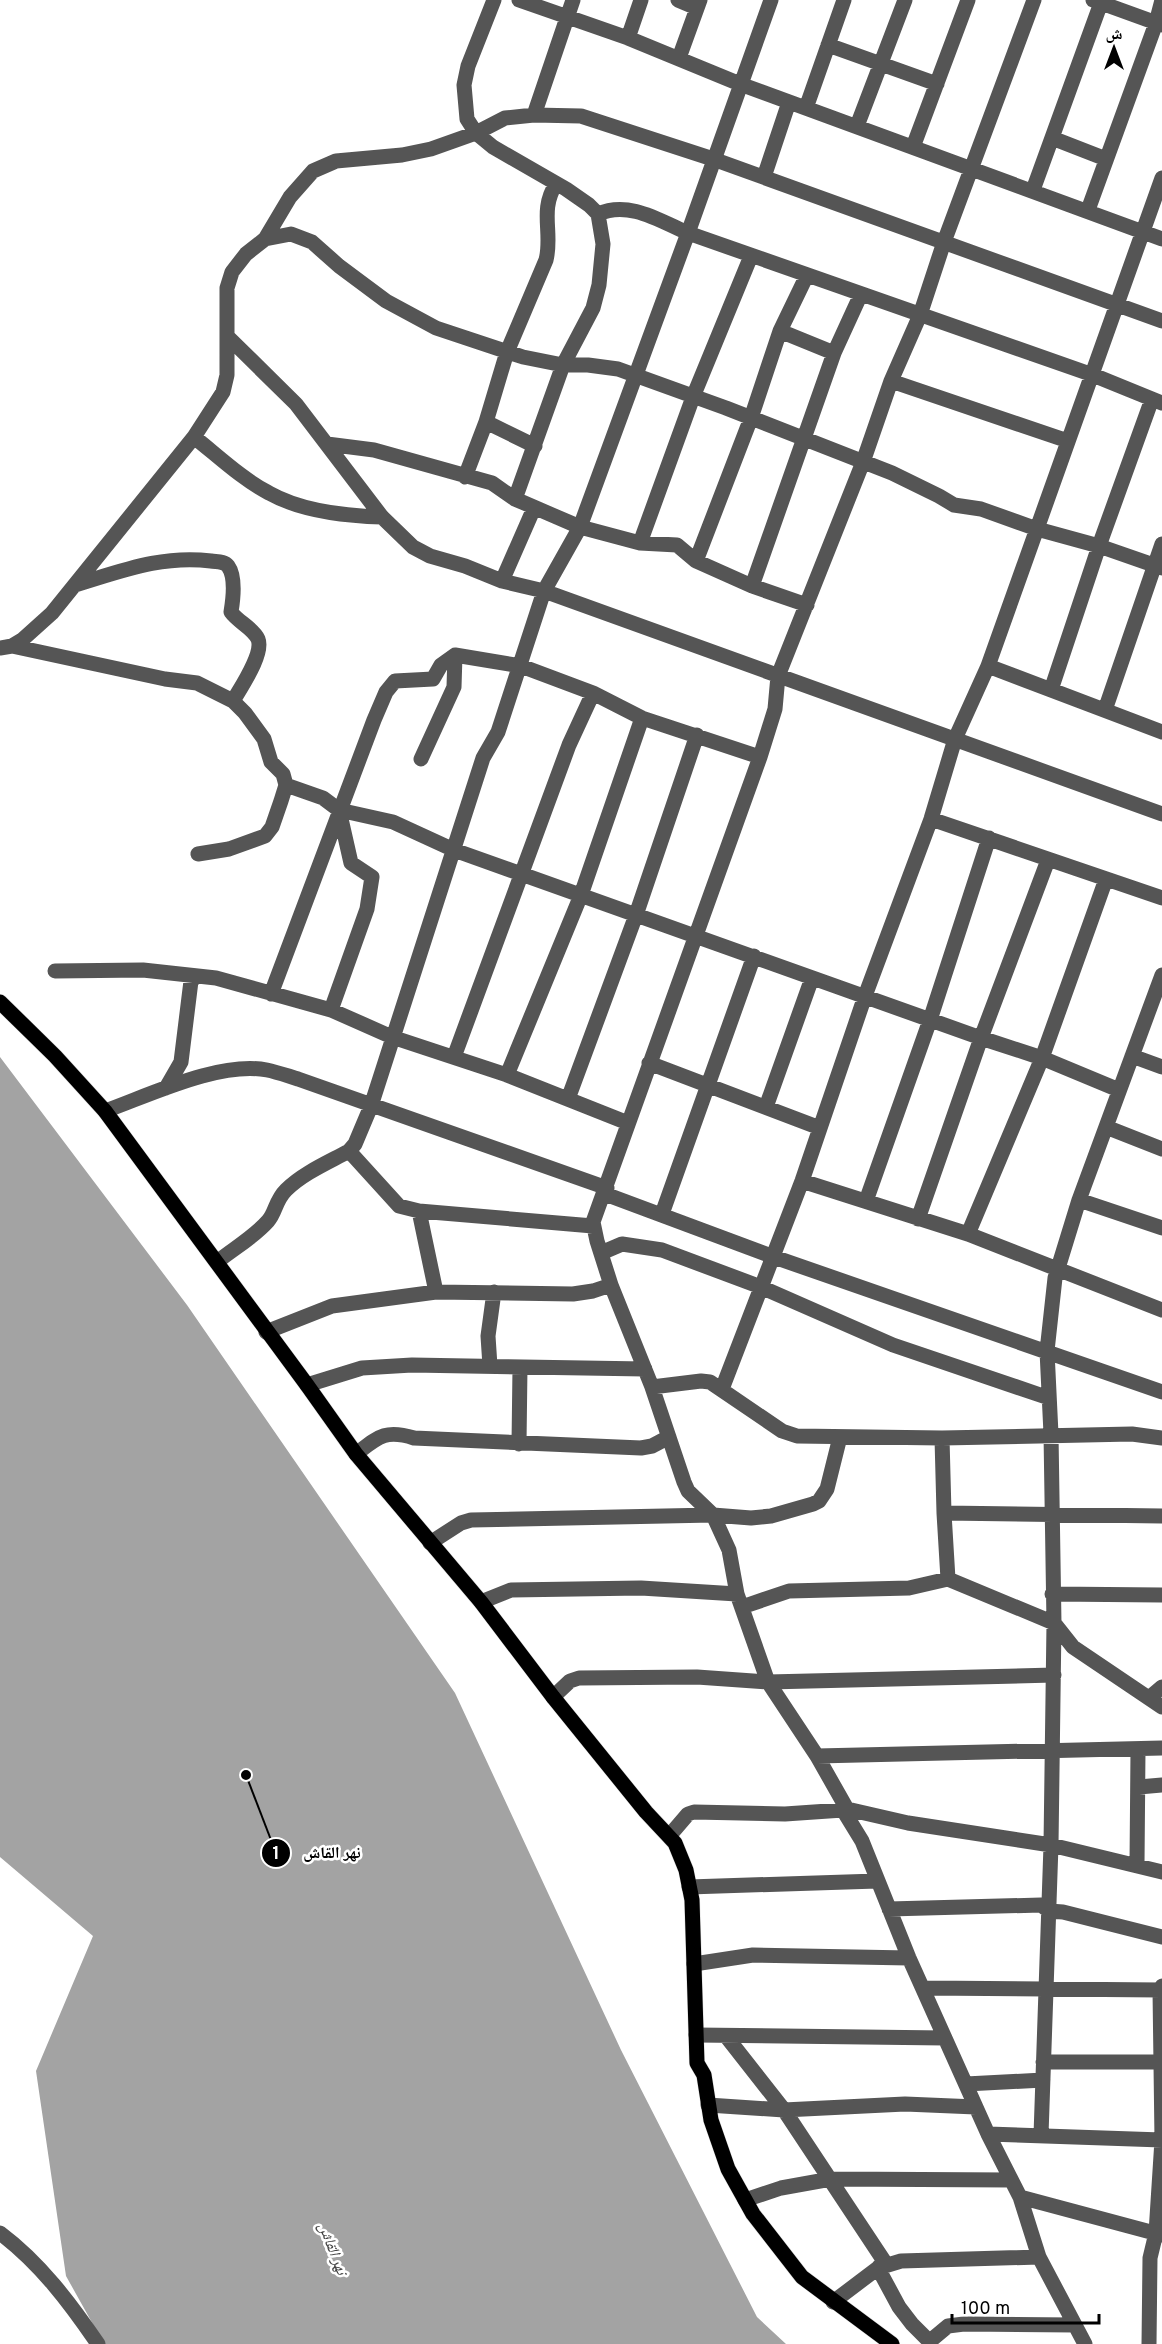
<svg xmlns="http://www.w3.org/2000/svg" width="1162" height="2344" viewBox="0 0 1162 2344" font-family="Overpass,'Noto Naskh Arabic',sans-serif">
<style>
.water{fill:#a3a3a3}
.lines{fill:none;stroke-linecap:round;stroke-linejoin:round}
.major-casing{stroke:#dbdbdb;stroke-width:16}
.minor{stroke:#555;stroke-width:15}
.major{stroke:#000;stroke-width:15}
.labels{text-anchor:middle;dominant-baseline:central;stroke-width:5;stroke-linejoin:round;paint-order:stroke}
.water-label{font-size:16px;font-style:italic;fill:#444;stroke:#fff}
.leader{fill:none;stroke:#000;stroke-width:2}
.callout-dot{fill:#000;stroke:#fff;stroke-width:2}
.mark-label{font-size:18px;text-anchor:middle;font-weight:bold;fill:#fff}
.callout-label{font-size:16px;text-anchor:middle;font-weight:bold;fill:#000;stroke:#fff;stroke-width:5;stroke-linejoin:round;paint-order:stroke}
</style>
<rect width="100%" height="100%" fill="#fff"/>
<path class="water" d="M0,1057L187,1305L455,1693L621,2050L757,2317L786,2344H104L66,2276L36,2071L93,1936L0,1857Z"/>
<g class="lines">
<defs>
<path id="major" d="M0,1002L55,1056L105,1111L307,1385L356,1454L481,1602L553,1697L646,1812L675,1843L686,1870L692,1900L697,2063L704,2075L711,2120L728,2169L753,2214L802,2277L892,2344"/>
</defs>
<use href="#major" class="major-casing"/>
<path class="minor" d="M494,0L468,66L464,85L467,119L476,133L493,147L566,189L589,205L598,214L603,244L599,285L593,308L563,365L515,499
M519,0L628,38L740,84L1162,239
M678,0L697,8
M1034,0L944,242L920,315L891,381L863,462L778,676L775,709L760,757L593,1222L597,1241L611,1285L652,1387L684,1482L688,1491L713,1515L729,1550L737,1594L768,1682L817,1756L847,1809L843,1810L862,1841L909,1958L988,2134L1020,2197L1039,2257L1085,2344
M1093,0L1162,25
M628,38L641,0
M828,45L937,84
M679,58L700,0
M806,108L844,0
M534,115L573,0
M857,126L905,0
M1052,138L1106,159
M913,147L968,0
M764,177L789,102
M1033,190L1102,0
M1088,210L1156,23L1162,0
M598,214C629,200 660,221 688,233L1093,375L1162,403
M265,239L290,197L313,171L336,161L402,155L431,149L476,133L505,118L534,115L581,116L713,159L1162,321
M780,331L834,353
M228,337L296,404L382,517L413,547L430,556L465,566L502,581L544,591L1162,814
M891,381L1068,441
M486,422L535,446
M194,437C218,456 242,479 269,493C301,511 345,516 382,517
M327,444L374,450L492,483L515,499L580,527L640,543L677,545L696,561L752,586L807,605
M465,477L486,422L507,352L546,260C553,233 539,210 556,184
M640,543L693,397L751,256
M696,561L751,418L780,331L807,275
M502,581L534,508
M75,585C122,571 161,555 211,561C217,562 224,561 228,566C236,577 233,600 231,612C238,622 253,628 258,639C264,654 241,687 233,701
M752,586L834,353L861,294
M12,646L165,679L197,683L233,701L245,713L264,739L271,762L283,774L286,785L281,801L272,827L265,836L229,849L198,854
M0,648L12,646L22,640L52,613L194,437L223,392L227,375V288L232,272L246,254L265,239L291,234L312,242L339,266L386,301L436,328L523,357L563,365H588L618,369L726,408L892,473L939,496L954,505L981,509L1037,529L1099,546L1162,568
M988,666L1162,732
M1051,690L1099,546L1152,399
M1105,710L1162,544
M421,759L454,687L455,655
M286,785L323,798L339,810L393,822L454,850L981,1038L1042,1058L1119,1090
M931,819L1162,898
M55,971L143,970L216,978L331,1010L392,1037L507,1075L628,1123
M1162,975L1079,1200L1055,1278L1047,1351L1051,1434L1054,1623L1073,1647L1162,1707
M271,994L374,720L386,692L395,681L433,679L441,665L455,655L521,666L593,693L642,718L760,757
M331,1010L367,909L372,877L351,863L339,810
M1132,1056L1162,1067
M454,1057L569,745L593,693
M649,1063L820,1128
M507,1075L581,895L642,718
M166,1088L181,1062L191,981L197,976
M568,1099L636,915L697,735
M766,1107L812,978
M105,1111C150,1095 219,1061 267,1070C277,1072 288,1076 298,1079L607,1188
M1106,1127L1162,1149
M349,1151L399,1206L419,1211L593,1226
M802,1181L968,1234L1162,1310
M605,1194L774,1257L1162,1392
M1079,1200L1162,1228
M866,1201L930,1020L989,838
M419,1211L436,1292
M662,1214L754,956
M918,1219L981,1038L1048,860
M968,1234L1042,1058L1106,879
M601,1253L622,1244L662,1250L761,1287L893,1345L1049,1398
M217,1262C233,1249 254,1237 268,1221C276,1212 275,1201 286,1190C303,1173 329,1162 349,1151L355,1144L371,1106L483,758L498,732L544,591L580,527L688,233L771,0
M266,1332L332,1306L436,1292L573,1294L593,1291L611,1285
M490,1366L488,1336L494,1292
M307,1385L362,1368L412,1365L645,1369
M652,1387L701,1381L710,1382L782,1431L797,1436L942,1438L1132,1434L1162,1438
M722,1389L802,1181L865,996L931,819L955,739L988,666L1162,178
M942,1438L944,1513L948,1579L1054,1623L1051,1845L1041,2135
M519,1444L520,1367
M356,1454C378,1437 385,1429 414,1438L641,1448L652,1446L669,1437
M944,1513L1162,1516
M430,1543L461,1523L471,1520L713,1515L751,1518L771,1516L813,1504L819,1501L827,1489L840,1437
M1052,1594L1162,1595
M481,1602L511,1590L641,1588L737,1594
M742,1607L789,1591L909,1588L948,1579
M553,1697L570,1681L579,1678L697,1677L768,1682L1054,1675
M1149,1698L1162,1687
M817,1756L1162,1748
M1139,1787L1162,1785
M847,1809L908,1823L1051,1845L1162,1872
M670,1835L688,1814L694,1812L785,1814L843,1810
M1137,1865L1138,1750
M689,1887L877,1881
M889,1909L1041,1905L1049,1911L1063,1912L1162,1937
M694,1964L753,1955L909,1958
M925,1988L1162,1990
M696,2035L945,2038
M726,2036L784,2110L884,2261L878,2268L899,2307L912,2324L932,2344
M1043,2062H1162
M966,2084L1043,2080
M708,2105L784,2110L905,2104L976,2107
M988,2134L1162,2140
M1020,2197L1162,2235
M745,2200L781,2188L831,2179L1011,2180
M0,2233C40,2263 70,2303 98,2344
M833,2302L878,2268L901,2261L1039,2257
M930,2341L948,2326L964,2324L1075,2325
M1149,2344L1150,2258L1156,2233L1162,2140L1160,1990L1162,1986"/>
<use href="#major" class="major"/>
</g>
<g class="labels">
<g class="water-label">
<text transform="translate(332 2249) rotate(69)">نهر القاش</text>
</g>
</g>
<path class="leader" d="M246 1775L276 1853"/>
<g class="callout-dot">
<circle cx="246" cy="1775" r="6"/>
<circle cx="276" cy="1853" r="15"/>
</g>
<g class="mark-label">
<text x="276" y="1859">1</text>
</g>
<g class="callout-label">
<text x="332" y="1858">نهر القاش</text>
</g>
<g transform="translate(1114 48)" stroke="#ffffff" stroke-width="4.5" paint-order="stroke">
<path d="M0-4.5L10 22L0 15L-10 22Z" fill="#000000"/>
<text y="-9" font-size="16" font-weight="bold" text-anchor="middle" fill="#000000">ش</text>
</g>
<path d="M952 2314v9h147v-9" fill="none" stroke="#000000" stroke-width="3"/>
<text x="961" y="2314" font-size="18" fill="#000000" stroke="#ffffff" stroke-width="4.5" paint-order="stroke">100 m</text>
</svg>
